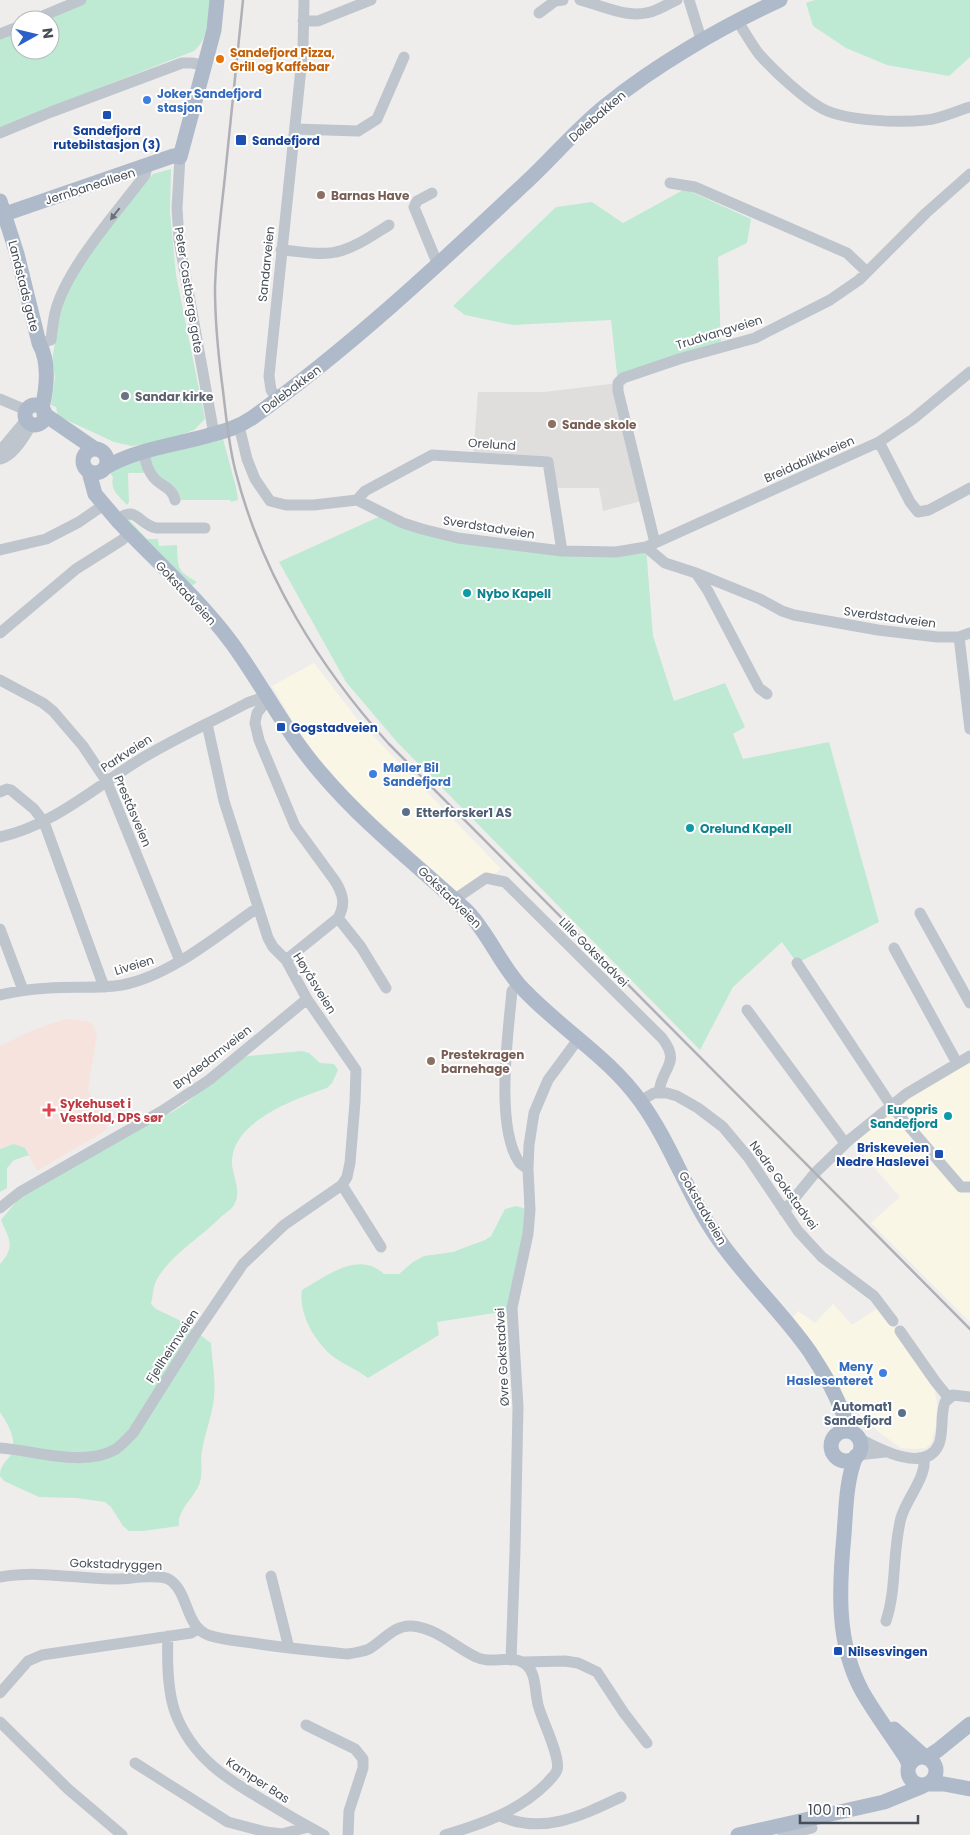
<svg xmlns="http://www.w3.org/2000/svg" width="970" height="1835" viewBox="0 0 970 1835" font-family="Poppins,sans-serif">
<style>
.commercial{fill:#f9f6e6}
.education{fill:#e0dedd}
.medical{fill:#f7e3de}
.green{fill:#bee9d3}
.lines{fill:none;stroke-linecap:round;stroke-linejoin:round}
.minor{stroke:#bfc5cd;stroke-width:11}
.major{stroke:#aeb9c9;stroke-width:15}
.rail{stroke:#afb1b6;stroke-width:2.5}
.oneway{fill:#6b727a}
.food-dot{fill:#e8710a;stroke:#fff;stroke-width:2}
.shop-dot{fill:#3f7fe0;stroke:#fff;stroke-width:2}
.transit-dot{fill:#1a4fb4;stroke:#fff;stroke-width:2}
.education-dot{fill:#8d6e63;stroke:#fff;stroke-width:2}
.worship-dot{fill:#6b7280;stroke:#fff;stroke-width:2}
.culture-dot{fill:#0f9aa8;stroke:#fff;stroke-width:2}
.service-dot{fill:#5c6f8a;stroke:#fff;stroke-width:2}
.health-dot{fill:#e0444e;stroke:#fff;stroke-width:2}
.labels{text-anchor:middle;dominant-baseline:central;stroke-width:4;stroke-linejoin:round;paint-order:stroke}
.food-label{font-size:12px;font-weight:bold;fill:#c56008;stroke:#fff;text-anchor:start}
.shop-label{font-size:12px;font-weight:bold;fill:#366cbe;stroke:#fff;text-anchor:start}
.street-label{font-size:12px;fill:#474e57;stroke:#fff}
.transit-label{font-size:12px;font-weight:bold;fill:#164399;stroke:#fff;text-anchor:start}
.education-label{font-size:12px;font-weight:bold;fill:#785e54;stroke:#fff;text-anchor:start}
.worship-label{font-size:12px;font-weight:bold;fill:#5b616d;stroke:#fff;text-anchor:start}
.culture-label{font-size:12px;font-weight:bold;fill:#0d838f;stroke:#fff;text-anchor:start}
.service-label{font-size:12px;font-weight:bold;fill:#4e5e75;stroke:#fff;text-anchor:start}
.health-label{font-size:12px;font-weight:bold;fill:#be3a42;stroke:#fff;text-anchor:start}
</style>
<rect width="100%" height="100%" fill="#efedec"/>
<path class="commercial" d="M314,663L358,720L501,869L464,898L346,792L307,745L272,686Z
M970,1057V1322L871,1223L900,1197L850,1140L894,1108Z
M833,1304L852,1325L878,1308L917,1357L934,1386L937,1405L936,1425L931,1443L926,1448L916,1449L901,1448L868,1424L848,1402L793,1317L798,1311L815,1323Z"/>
<path class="education" d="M618,383L645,500L603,511L599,488H551L547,462L473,457L478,392H544Z"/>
<path class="medical" d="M65,1019L91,1022L97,1034L88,1090L108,1129L37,1171L25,1148L14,1144L0,1149V1046L33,1030Z"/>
<path class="green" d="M80,0H211C210,18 208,39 194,51L0,127V34L20,26V50H50V20H33Z
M815,0H970V57L949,76L887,65L846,48L813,26L806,3Z
M171,169L170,212L176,275L205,419L194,430L165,441L132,446L114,442L58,416L56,407L51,405L55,377L52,361L59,317L65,296L74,277L130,200L153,174Z
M685,189L751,219L747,243L718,257L721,347L618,383L611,320L513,325L465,315L453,306L556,207L592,202L623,223Z
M223,439L236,487L238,500L231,502L230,500H175L148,468L143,473H128L129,502L127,505C119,496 110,491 113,477L110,473L113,469L128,463Z
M385,514L403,523L562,551L646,547L653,636L674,701L725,683L745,727L733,734L743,759L829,742L879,922L797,963L782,942L733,987L700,1050L397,742L346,682L279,562Z
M131,517L130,521L147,539H158L159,546L177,545C178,568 176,570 197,582L190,587L126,519Z
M302,1051L309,1053L320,1063L334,1064L338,1070L332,1083L327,1088C295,1099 230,1122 232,1164C233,1177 242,1192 234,1205C231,1210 225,1213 221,1217C200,1238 170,1255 156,1281C153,1288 153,1296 151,1304L156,1309L183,1322L211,1343C212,1361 216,1380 214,1398C212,1416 205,1433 202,1451C200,1461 203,1472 200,1482C195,1498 177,1509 179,1526L143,1531H129L123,1526L111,1507L105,1502L76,1498L39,1497L4,1481L0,1476C0,1466 4,1464 10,1456C19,1442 8,1424 0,1412V1264C16,1246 9,1239 1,1220L21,1196L149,1122L172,1112L185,1104L234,1063L248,1056Z
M14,1144L25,1148L29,1155L14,1160L7,1168V1188L0,1192V1149Z
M516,1206L530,1210L507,1311L437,1322L439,1335L368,1378C358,1370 345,1365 335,1358C316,1344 298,1314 302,1290C327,1276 358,1250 384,1274H399L413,1262L424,1256L453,1252L485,1240L491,1236L505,1209Z"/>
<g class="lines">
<path class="minor" d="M580,0C605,6 631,21 656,10C663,7 670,3 677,0
M689,0L702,42
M539,13L555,1L563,0
M33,20L81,0
M303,21H318L371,0
M738,22C745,32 751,44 759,54C774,71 804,99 823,109C846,121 900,123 926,120C940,119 956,111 970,107
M0,34L20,26
M295,129L358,131L377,119L404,57
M0,133L51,112L182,63H192L203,65
M180,157L177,208L179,240L214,434
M670,183L695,187L847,253L867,272
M432,193L417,201L414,207L438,265
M281,250C299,251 320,256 336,252C355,248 373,235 389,225
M39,343L51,340C52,331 53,322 55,313C65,270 117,212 145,175L147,167
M0,399L26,410
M278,399L271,390L269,376L303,49L304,0
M239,426L247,459L255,479L270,501L286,505H314L357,500L403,523L422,529L458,538L562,551L616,552L646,547L879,442L913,419L970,372
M879,442L910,502L918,512L929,510L970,488
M0,451L26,420
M144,452C145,461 148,471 154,478C162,487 172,487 175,500
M0,459C14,456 25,435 32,424
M357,500L365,491L432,455L548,462L562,551
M117,520C136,504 138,524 156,528H205
M655,543L618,391V383L623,378L679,359L755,338L830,300L859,280L926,213L970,174
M646,547L665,563L696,573L760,599L782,611L794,615L878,630L937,637H959L970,633
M0,550L46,539L79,522L105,504
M696,573L708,591L759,688L767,694
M0,633L76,569L122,540L129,533
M959,637L970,729
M0,680L43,703L53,711L83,746L107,782L180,961
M269,698L257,713L255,723L259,740L295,826L335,881C343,894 346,904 338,918L286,960
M207,724L224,801L268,938L273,947L286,960L307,999L356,1070L355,1102L350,1163L347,1177L342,1185
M0,792L7,789L11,790L34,809L44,822L104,987
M0,837C51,826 93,789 136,762C171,740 210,723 247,703L261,698H269
M455,899L486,878L505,882L662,1038C682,1064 661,1067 659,1093
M920,913L970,1003
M338,918L361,947L386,988
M0,929L23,990
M894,948L957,1063
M797,963L892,1107L961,1187H970
M518,984L512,991C508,1034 495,1126 519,1162C521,1165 525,1167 528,1169
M0,995C16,991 32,989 49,988C73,986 98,989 122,985C170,976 218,935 257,908
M747,1010L845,1143
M640,1101L654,1093H667L677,1096L698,1108L723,1127L748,1157L798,1231L822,1257L874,1296L893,1321
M342,1185L381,1247
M0,1208L20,1192L162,1111L209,1080L307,999
M784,1211L815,1173L848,1141L906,1094L970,1056
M900,1331L935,1381L948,1397
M858,1438C877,1448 926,1475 939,1444C944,1431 940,1415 945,1402L953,1395L970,1397
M0,1448C34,1450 84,1468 116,1449C122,1445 127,1439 133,1433L194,1336L243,1264L284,1225L342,1185
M857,1455L885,1452
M271,1576L289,1648
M0,1577C39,1570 79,1579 117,1579C131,1579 158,1573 170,1580C189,1593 185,1626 208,1635C222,1640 238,1641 253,1643C284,1648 316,1651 347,1654C355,1653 362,1652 369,1649C383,1641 394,1625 411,1626C435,1627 455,1647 476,1657C491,1665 510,1654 524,1663C538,1672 534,1695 539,1708C543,1722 561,1758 557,1770C556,1774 551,1778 548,1782C520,1811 482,1824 445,1835
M886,1621C897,1588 892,1552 901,1518C906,1499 927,1477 924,1458
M168,1636C167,1660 167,1689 175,1712C192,1758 228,1780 268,1803C286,1814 305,1825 324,1835
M511,1660L515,1551L518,1407L512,1308L528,1234L530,1210L528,1169L529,1145L534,1113L548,1080L579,1038
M523,1662L565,1661L578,1663L597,1672L624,1713L647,1743
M0,1693L28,1661L42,1655L191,1633L198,1629
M0,1722L68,1789L122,1835
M306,1725L355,1749L363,1759V1768L349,1811L348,1835
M135,1763L228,1822L266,1832L282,1834L308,1827
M500,1816C543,1835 581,1816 621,1797
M783,1835L812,1828"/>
<path class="major" d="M0,201L17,254L39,343C49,361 47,387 42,408
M5,214L173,156L180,157L214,30L217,0
M25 415a10 10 0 1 1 20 0a10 10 0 1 1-20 0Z
M44,414L95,449
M83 461a12 12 0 1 1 24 0a12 12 0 1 1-24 0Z
M106,467C137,449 176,445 210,435C225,431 239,427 252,418C348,349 435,268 521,187C550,161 575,130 605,106C656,65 721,27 780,0
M89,472L95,494L117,520C155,560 197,597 231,642C262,684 286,733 321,773C364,824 418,866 467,911C490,935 501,967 524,990C562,1030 609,1057 641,1102C672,1145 688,1197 719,1240C747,1280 782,1312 810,1352C817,1363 825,1375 831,1387C839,1402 844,1417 851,1432
M831 1446a15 15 0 1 1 30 0a15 15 0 1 1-30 0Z
M856,1456C846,1480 846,1509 844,1535C839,1588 836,1643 862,1691C875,1714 892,1736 906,1758L909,1765
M894,1729L925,1757
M908 1771a14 14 0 1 1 28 0a14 14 0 1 1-28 0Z
M926,1758L938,1750L970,1724
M928,1784H944L970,1789
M738,1835L884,1802L923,1786"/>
<path class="rail" d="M243,0C237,55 232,111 226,166C222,207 216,247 215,288C215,320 218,352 222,383C226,413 228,444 236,473C262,574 319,667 389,744L970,1329"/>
</g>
<defs><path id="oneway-solid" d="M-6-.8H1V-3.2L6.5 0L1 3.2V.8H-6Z" transform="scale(1.25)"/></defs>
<use class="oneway" href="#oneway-solid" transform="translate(115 214) rotate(128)"/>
<circle class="food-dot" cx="220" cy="59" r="5"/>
<g class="shop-dot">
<circle cx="147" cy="100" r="5"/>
<circle cx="373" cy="774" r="5"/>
<circle cx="883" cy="1373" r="5"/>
</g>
<g class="transit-dot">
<rect x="102" y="110" width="10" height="10" rx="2.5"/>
<rect x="235" y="134" width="12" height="12" rx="2.5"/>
<rect x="276" y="722" width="10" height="10" rx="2.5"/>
<rect x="934" y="1149" width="10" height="10" rx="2.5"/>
<rect x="833" y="1646" width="10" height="10" rx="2.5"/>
</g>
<g class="education-dot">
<circle cx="321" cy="195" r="5"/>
<circle cx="552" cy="424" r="5"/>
<circle cx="431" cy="1061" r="5"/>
</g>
<circle class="worship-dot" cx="125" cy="396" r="5"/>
<g class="culture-dot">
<circle cx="467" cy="593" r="5"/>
<circle cx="690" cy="828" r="5"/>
<circle cx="948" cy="1116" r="5"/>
</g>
<g class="service-dot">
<circle cx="406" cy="812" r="5"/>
<circle cx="902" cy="1413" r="5"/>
</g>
<path class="health-dot" d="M46.5 1102.5h5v5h5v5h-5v5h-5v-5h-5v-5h5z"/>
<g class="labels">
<g class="food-label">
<text x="230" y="52">Sandefjord Pizza,<tspan x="230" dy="14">Grill og Kaffebar</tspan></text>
</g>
<g class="shop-label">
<text x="157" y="93">Joker Sandefjord<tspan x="157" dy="14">stasjon</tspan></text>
<text x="383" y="767">Møller Bil<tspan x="383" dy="14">Sandefjord</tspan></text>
<text x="873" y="1366" text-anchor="end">Meny<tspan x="873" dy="14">Haslesenteret</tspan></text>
</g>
<g class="street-label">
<text transform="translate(597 116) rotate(-41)">Dølebakken</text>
<text transform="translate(90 186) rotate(-18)">Jernbanealleen</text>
<text transform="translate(266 264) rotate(-84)">Sandarveien</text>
<text transform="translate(24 286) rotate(76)">Landstads gate</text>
<text transform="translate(189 290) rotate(81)">Peter Castbergs gate</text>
<text transform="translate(719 332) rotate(-17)">Trudvangveien</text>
<text transform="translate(291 389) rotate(-37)">Dølebakken</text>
<text transform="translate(492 444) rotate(4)">Orelund</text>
<text transform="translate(809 459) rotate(-24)">Breidablikkveien</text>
<text transform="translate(489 527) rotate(9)">Sverdstadveien</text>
<text transform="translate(186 593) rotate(47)">Gokstadveien</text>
<text transform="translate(890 617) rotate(8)">Sverdstadveien</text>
<text transform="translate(126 753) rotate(-33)">Parkveien</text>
<text transform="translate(133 811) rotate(67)">Preståsveien</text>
<text transform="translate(450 897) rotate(44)">Gokstadveien</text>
<text transform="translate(594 952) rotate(45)">Lille Gokstadvei</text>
<text transform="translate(134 965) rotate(-17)">Liveien</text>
<text transform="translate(315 983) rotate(58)">Høyåsveien</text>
<text transform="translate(212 1057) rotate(-38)">Brydedamveien</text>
<text transform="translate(784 1185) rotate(54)">Nedre Gokstadvei</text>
<text transform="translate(703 1208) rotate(60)">Gokstadveien</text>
<text transform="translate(172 1346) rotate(-57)">Fjellheimveien</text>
<text transform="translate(502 1357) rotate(-93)">Øvre Gokstadvei</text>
<text transform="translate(116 1564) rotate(2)">Gokstadryggen</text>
<text transform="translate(258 1780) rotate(33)">Kamper Bas</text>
</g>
<g class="transit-label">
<text x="107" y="130" text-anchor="middle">Sandefjord<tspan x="107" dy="14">rutebilstasjon (3)</tspan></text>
<text x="252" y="140">Sandefjord</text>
<text x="291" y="727">Gogstadveien</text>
<text x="929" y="1147" text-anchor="end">Briskeveien<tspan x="929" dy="14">Nedre Haslevei</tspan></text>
<text x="848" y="1651">Nilsesvingen</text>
</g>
<g class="education-label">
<text x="331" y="195">Barnas Have</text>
<text x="562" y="424">Sande skole</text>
<text x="441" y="1054">Prestekragen<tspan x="441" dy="14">barnehage</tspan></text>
</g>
<g class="worship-label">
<text x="135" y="396">Sandar kirke</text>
</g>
<g class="culture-label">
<text x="477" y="593">Nybo Kapell</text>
<text x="700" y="828">Orelund Kapell</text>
<text x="938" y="1109" text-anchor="end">Europris<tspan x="938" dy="14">Sandefjord</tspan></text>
</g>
<g class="service-label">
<text x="416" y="812">Etterforsker1 AS</text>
<text x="892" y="1406" text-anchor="end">Automat1<tspan x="892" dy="14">Sandefjord</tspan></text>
</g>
<g class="health-label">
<text x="60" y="1103">Sykehuset i<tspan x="60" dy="14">Vestfold, DPS sør</tspan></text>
</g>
</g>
<g transform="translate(35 35) rotate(82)"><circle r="24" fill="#ffffff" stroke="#b5b8bc"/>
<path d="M0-4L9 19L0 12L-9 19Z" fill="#2b60ca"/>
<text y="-8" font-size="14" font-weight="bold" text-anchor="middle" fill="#474e57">N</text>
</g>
<path d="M800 1815v8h118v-8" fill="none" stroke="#474e57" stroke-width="2.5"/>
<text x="808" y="1815" font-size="15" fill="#474e57" stroke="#ffffff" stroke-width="4" paint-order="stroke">100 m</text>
</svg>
